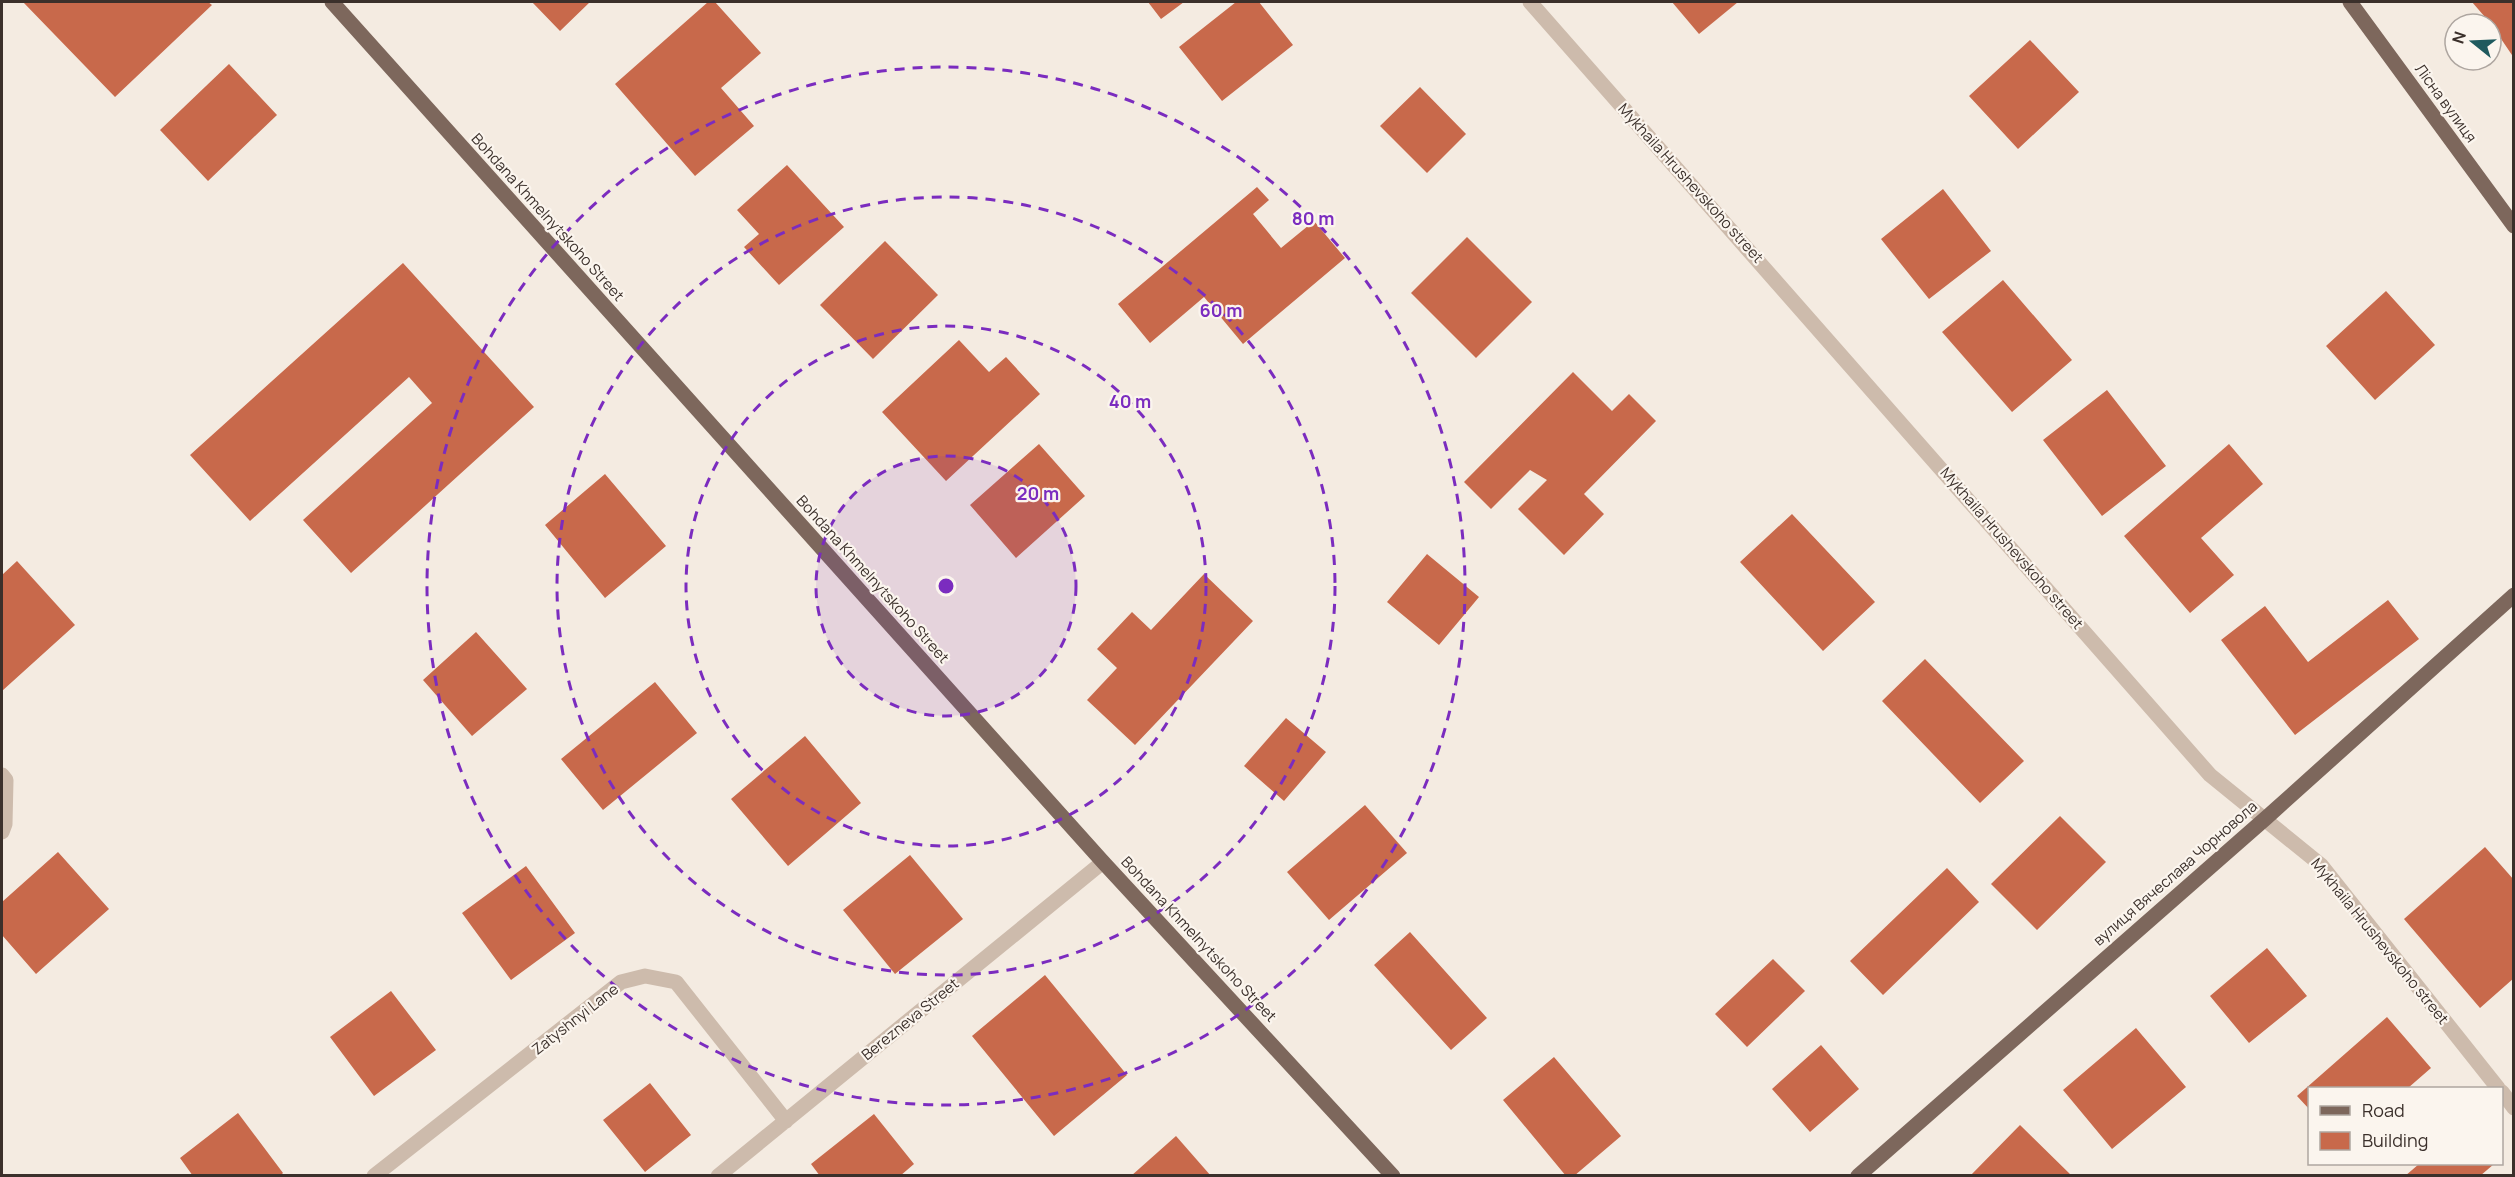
<svg xmlns="http://www.w3.org/2000/svg" width="2515" height="1177" viewBox="0 0 2515 1177" font-family="Manrope,sans-serif">
<style>
.building{fill:#c8694b}
.lines{fill:none;stroke-linecap:round;stroke-linejoin:round}
.minor{stroke:#cdbbac;stroke-width:15}
.major{stroke:#7d675c;stroke-width:15}
.ring{fill:none;stroke:#7b2cbf;stroke-width:3;stroke-dasharray:10 8}
.labels{text-anchor:middle;dominant-baseline:central;stroke-width:4.5;stroke-linejoin:round;paint-order:stroke}
.street-label{font-size:15px;fill:#3b302b;stroke:#fbf5ee}
.centre{fill:#7b2cbf;stroke:#fbf5ee;stroke-width:3}
.ring-label{font-size:18px;text-anchor:middle;font-weight:bold;fill:#7b2cbf;stroke:#fbf5ee;stroke-width:4.5;stroke-linejoin:round;paint-order:stroke}
</style>
<rect width="100%" height="100%" fill="#f4ebe1"/>
<path class="building" d="M23,2H208L212,5L115,97Z
M532,2H590L560,31Z
M708,2H715L761,53L721,88L754,126L695,176L615,84Z
M1148,2H1184L1161,19Z
M1236,2H1259L1293,45L1222,101L1179,47Z
M1672,2H1738L1699,34Z
M2472,2H2514V58L2491,24Z
M2030,40L2079,92L2018,149L1969,96Z
M229,64L277,115L208,181L160,130Z
M1420,87L1466,134L1427,173L1380,126Z
M787,165L844,227L779,285L744,247L759,234L737,210Z
M1257,187L1269,200L1253,214L1281,248L1314,221L1345,258L1243,344L1204,297L1150,343L1118,304Z
M1943,189L1991,251L1929,299L1881,239Z
M1467,237L1532,302L1476,358L1411,293Z
M885,241L938,295L873,359L820,305Z
M403,263L534,407L351,573L303,520L432,403L409,377L250,521L190,455Z
M2003,280L2072,360L2012,412L1942,332Z
M2386,291L2435,345L2375,400L2326,346Z
M959,340L989,372L1006,357L1040,394L946,481L882,412Z
M1573,372L1612,411L1629,394L1656,421L1584,494L1604,514L1564,555L1518,509L1547,480L1530,470L1491,509L1464,482Z
M2107,390L2166,466L2102,516L2043,440Z
M1039,444L1085,496L1016,558L970,505Z
M2229,444L2263,484L2201,538L2234,575L2190,613L2124,536Z
M605,474L666,546L605,598L545,525Z
M1792,514L1875,602L1823,651L1740,562Z
M1427,554L1479,597L1439,645L1387,602Z
M17,561L75,625L2,691V575Z
M1204,574L1253,621L1135,745L1087,700L1117,668L1097,649L1132,612L1151,630Z
M2388,600L2419,639L2295,735L2221,640L2265,606L2308,662Z
M476,632L527,689L472,736L423,680Z
M1925,659L2024,761L1980,803L1882,701Z
M655,682L697,733L603,810L561,759Z
M1286,718L1326,752L1284,801L1244,766Z
M805,736L861,803L788,866L731,799Z
M1365,805L1407,853L1329,920L1287,872Z
M2060,816L2106,862L2037,930L1991,884Z
M2485,847L2514,880V978L2480,1008L2404,919Z
M58,852L109,909L36,974L2,935V902Z
M910,855L963,919L895,974L843,910Z
M526,866L575,933L511,980L462,913Z
M1947,868L1979,902L1883,995L1850,961Z
M1410,932L1487,1018L1451,1050L1374,965Z
M2267,948L2307,996L2249,1043L2210,996Z
M1773,959L1805,991L1747,1047L1715,1014Z
M1045,975L1127,1075L1054,1136L972,1036Z
M391,991L436,1050L374,1096L330,1037Z
M2387,1017L2431,1068L2408,1088H2310V1110L2297,1096Z
M2136,1028L2186,1087L2112,1149L2063,1090Z
M1821,1045L1859,1089L1810,1132L1772,1089Z
M1554,1057L1621,1136L1574,1176H1566L1503,1100Z
M650,1083L691,1135L645,1172L603,1120Z
M238,1113L283,1173L280,1176H193L180,1158Z
M874,1114L914,1164L900,1176H820L811,1164Z
M2020,1125L2072,1176H1970Z
M1176,1136L1211,1176H1131Z
M2419,1164H2494L2480,1176H2405Z"/>
<g class="lines">
<path class="minor" d="M1530,2L2210,775L2321,865L2498,1088
M2,775L6,780L5,824L2,832
M2502,1092L2514,1108
M374,1176L621,982L645,976L676,982L786,1121
M718,1176L1103,862"/>
<path class="major" d="M332,2L1103,862L1393,1176
M2350,2L2514,226
M1858,1176L2266,818L2514,595"/>
</g>
<circle cx="946" cy="586" r="130" fill="#7b2cbf" fill-opacity=".12"/>
<g class="ring">
<circle cx="946" cy="586" r="130"/>
<circle cx="946" cy="586" r="260"/>
<circle cx="946" cy="586" r="389"/>
<circle cx="946" cy="586" r="519"/>
</g>
<g class="labels">
<g class="street-label">
<text transform="translate(2446 103) rotate(54)">Лісна вулиця</text>
<text transform="translate(1691 183) rotate(48)">Mykhaila Hrushevskoho street</text>
<text transform="translate(548 217) rotate(48)">Bohdana Khmelnytskoho Street</text>
<text transform="translate(2012 548) rotate(49)">Mykhaila Hrushevskoho street</text>
<text transform="translate(873 579) rotate(48)">Bohdana Khmelnytskoho Street</text>
<text transform="translate(2175 873) rotate(-41)">вулиця Вячеслава Чорновола</text>
<text transform="translate(1199 939) rotate(47)">Bohdana Khmelnytskoho Street</text>
<text transform="translate(2380 941) rotate(51)">Mykhaila Hrushevskoho street</text>
<text transform="translate(575 1019) rotate(-38)">Zatyshnyi Lane</text>
<text transform="translate(910 1019) rotate(-39)">Berezneva Street</text>
</g>
</g>
<circle cx="946" cy="586" r="9" class="centre"/>
<g class="ring-label">
<text x="1313" y="225">80 m</text>
<text x="1221" y="317">60 m</text>
<text x="1130" y="408">40 m</text>
<text x="1038" y="500">20 m</text>
</g>
<rect width="2515" height="1177" fill="none" stroke="#3b302b" stroke-width="6"/>
<rect x="2308" y="1087" width="195" height="78" fill="#fbf5ee" stroke="#aea6a0" stroke-width="1.5"/>
<rect x="2320" y="1106" width="30" height="9" fill="#7d675c" stroke="#aea6a0" stroke-width="1.5"/>
<text x="2362" y="1117" font-size="18" fill="#3b302b">Road</text>
<rect x="2320" y="1132" width="30" height="18" fill="#c8694b" stroke="#aea6a0" stroke-width="1.5"/>
<text x="2362" y="1147" font-size="18" fill="#3b302b">Building</text>
<g transform="translate(2473 42) rotate(288)"><circle r="28" fill="#fbf5ee" stroke="#aea6a0" stroke-width="1.5"/>
<path d="M0-4.5L10 22L0 15L-10 22Z" fill="#1f5a5e"/>
<text y="-9" font-size="16" font-weight="bold" text-anchor="middle" fill="#3b302b">N</text>
</g>
</svg>
